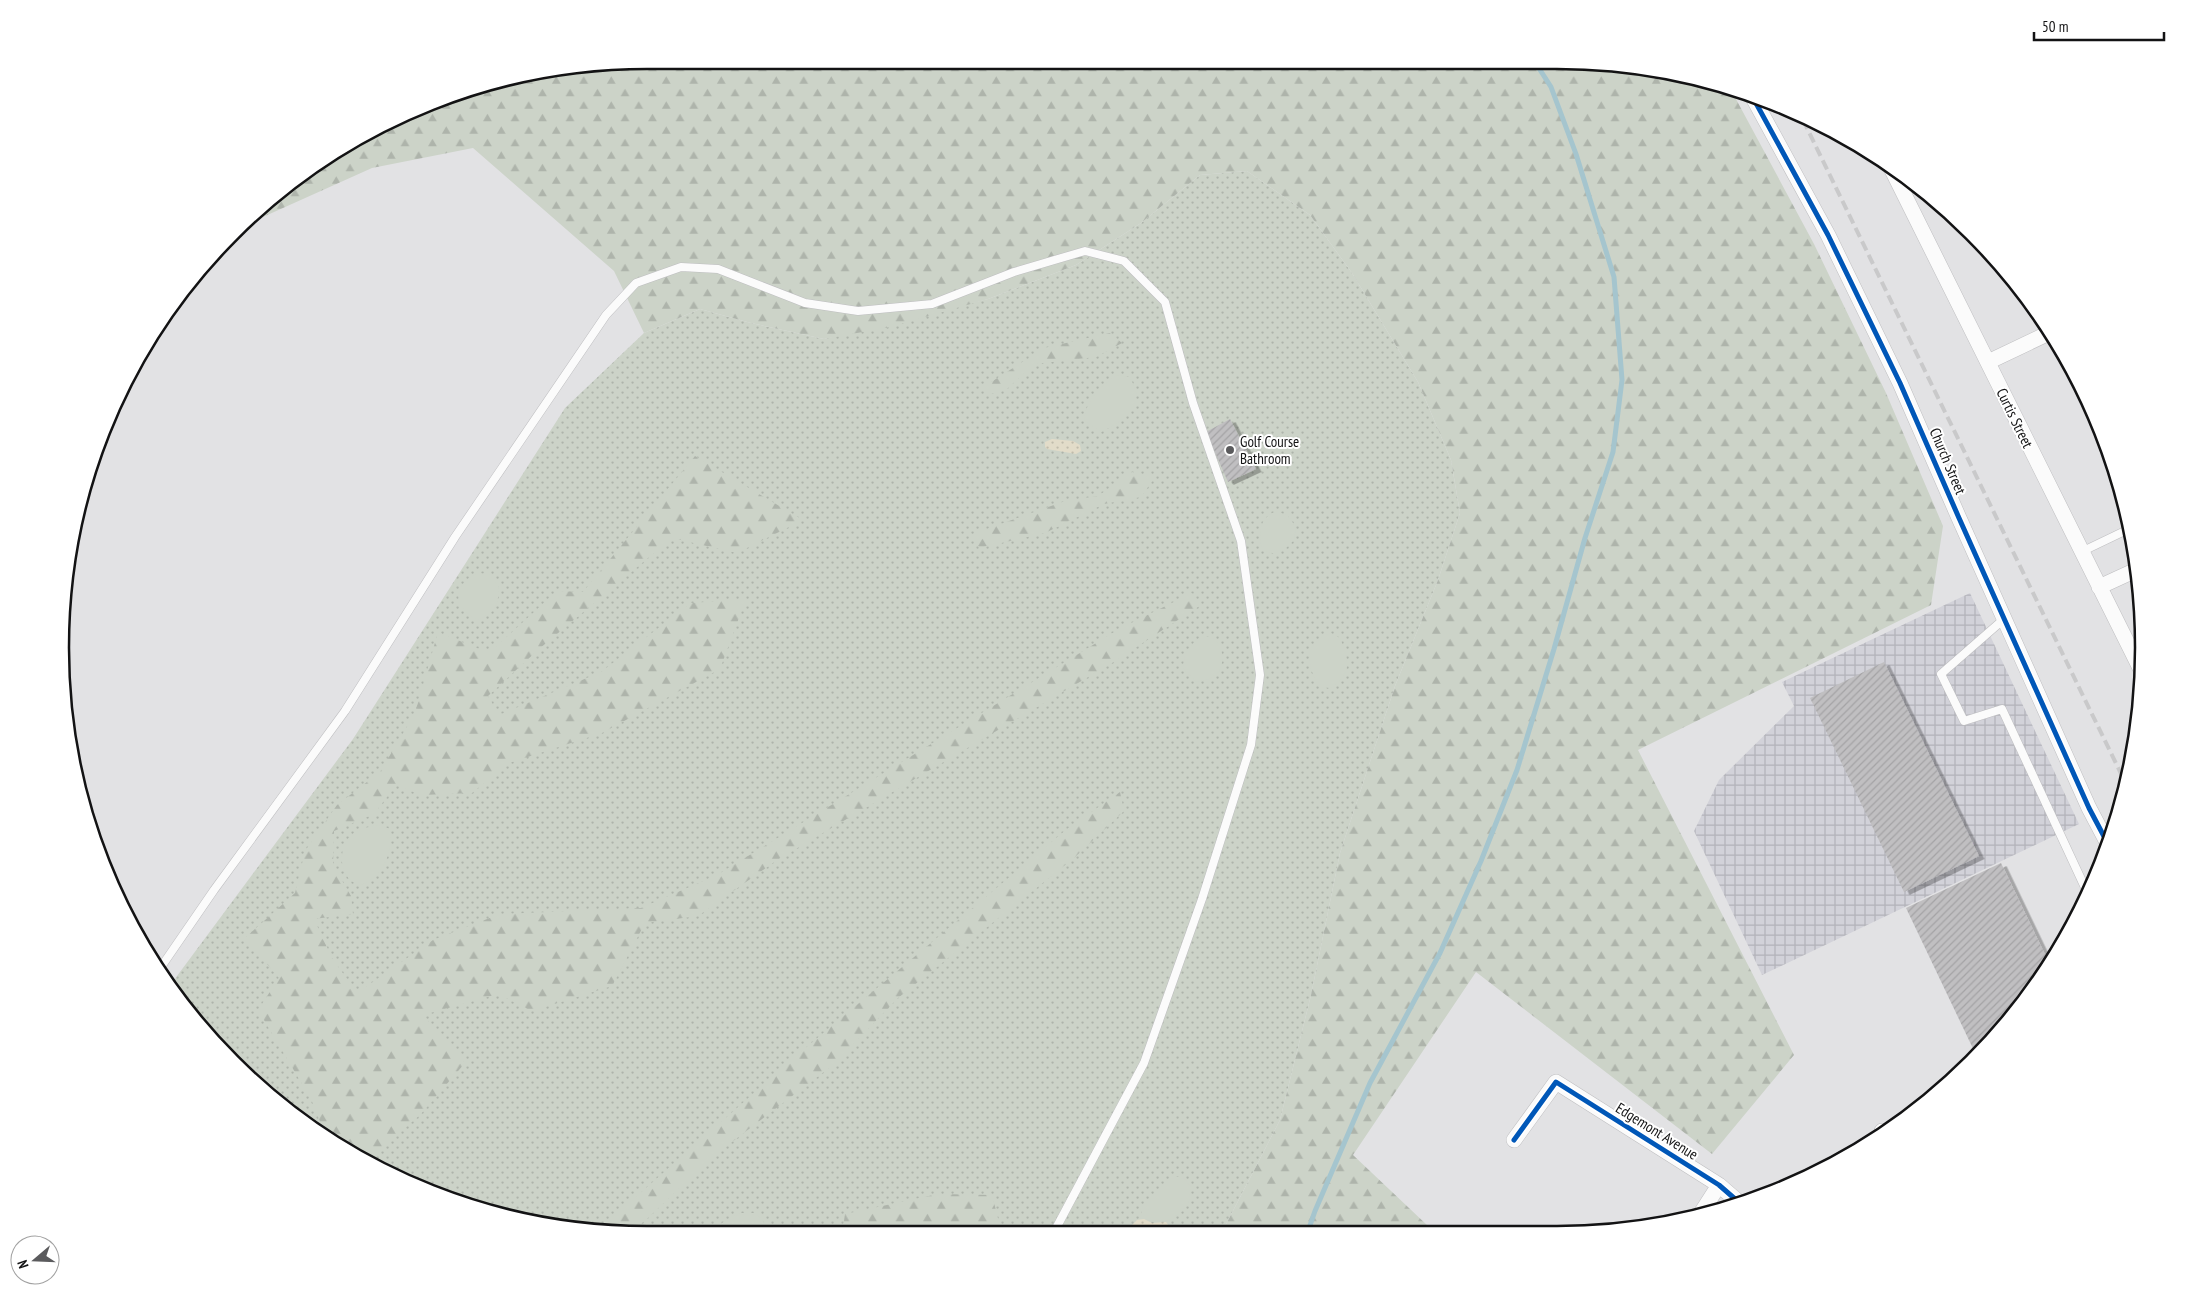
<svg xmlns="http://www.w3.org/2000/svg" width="2204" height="1295" viewBox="0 0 2204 1295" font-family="'PT Sans Narrow',sans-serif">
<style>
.industrial{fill:url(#industrial-grid)}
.grass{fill:url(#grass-dots)}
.forest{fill:url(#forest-firs)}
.sand{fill:url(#sand-dots)}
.pitch{fill:#ccd3c8}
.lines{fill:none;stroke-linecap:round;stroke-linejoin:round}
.stream{stroke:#a5c5ce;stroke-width:5}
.building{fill:url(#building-hatch);filter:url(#shadow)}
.service-casing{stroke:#bebec0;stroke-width:9}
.minor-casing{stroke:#bebec0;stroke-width:16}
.service{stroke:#fbfbfb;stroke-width:8}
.minor{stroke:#fbfbfb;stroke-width:15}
.rail{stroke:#c9c9ca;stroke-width:4;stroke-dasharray:10 5;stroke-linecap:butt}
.cycleway-casing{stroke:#fff;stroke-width:8}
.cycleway{stroke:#0057b8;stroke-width:5}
.poi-dot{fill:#5b5b5d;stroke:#fff;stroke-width:2}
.labels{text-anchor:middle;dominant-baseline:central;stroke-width:4;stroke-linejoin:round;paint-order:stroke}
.street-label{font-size:15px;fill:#131314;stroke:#fff}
.poi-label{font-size:15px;fill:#131314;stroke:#fff;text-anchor:start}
.rim{fill:none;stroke:#131314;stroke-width:2.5}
</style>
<defs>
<pattern id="industrial-grid" width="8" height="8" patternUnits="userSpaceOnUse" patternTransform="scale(1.25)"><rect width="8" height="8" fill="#d2d2d9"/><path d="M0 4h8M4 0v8" fill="none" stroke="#b3b3b9"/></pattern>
<pattern id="grass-dots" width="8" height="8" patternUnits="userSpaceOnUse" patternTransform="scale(1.25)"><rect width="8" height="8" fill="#ccd3c8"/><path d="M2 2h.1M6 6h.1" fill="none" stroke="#aeb4ab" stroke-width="1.8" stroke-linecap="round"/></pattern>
<pattern id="forest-firs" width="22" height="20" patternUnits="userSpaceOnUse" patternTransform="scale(1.25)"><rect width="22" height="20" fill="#ccd3c8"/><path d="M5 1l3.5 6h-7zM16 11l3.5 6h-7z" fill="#aeb4ab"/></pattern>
<pattern id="sand-dots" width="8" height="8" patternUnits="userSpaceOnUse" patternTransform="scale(1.25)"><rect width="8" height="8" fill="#e2dcc9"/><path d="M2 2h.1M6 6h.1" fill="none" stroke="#c1bcac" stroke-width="1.8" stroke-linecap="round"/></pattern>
<pattern id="building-hatch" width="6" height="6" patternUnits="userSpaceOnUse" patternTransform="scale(1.25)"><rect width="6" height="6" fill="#c0bfc1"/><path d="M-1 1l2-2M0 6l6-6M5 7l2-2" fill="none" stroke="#a4a3a5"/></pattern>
<filter id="shadow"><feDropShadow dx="5.5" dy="3" stdDeviation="0" flood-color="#0004"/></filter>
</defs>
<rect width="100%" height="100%" fill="#e2e2e4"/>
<path class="industrial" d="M1970,593L2079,824L1762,975L1694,831L1719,780L1794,706L1782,682Z"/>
<path class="grass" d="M1247,171L1310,215L1352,273L1418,382L1451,460L1460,513L1438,580L1395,686L1340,853L1311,995L1280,1120L1221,1234H609L458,1204L321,1136L206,1035L171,986L177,976L353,739L565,408L644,333L700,309L751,323L824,339L988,299L1076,265L1141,223L1200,175Z"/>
<path class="forest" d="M1595,61L1730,88L1814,244L1886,393L1943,526L1931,605L1638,750L1794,1055L1712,1154L1476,972L1353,1155L1428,1226L1422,1234H1221L1280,1120L1311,995L1340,853L1395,686L1438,580L1460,513L1451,460L1418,382L1352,273L1310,215L1247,171L1200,175L1141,223L1076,265L988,299L890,327L824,339L751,323L700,309L644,333L614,271L473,148L372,168L234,230L290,181L387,121L459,91L571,65Z
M1110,333L1122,343L1096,357L1034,364L1006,390L987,395L985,386L1044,348Z
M695,456L803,520L737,553L672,538L539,649L488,696L499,715L601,672L691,603L746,599L720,669L602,733L509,763L472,793L421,795L396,785L374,814L334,831L333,865L351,896L353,914L314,919L332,958L357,993L433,940L500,914L641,908L717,875L1119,629L1192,593L1201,605L1112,663L777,860L698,916L645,923L612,986L532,1011L498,994L423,1015L465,1063L420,1115L368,1159L327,1139L311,1099L258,1010L279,978L245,938L295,893L305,851L337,805L380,772L415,713L438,632L489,653L557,591L583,592Z
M1132,472L1155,477L1141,497L1104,504L1045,533L979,548L973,534L1065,501L1098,496Z
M1120,792L1124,811L1074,858L898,998L833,1065L711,1158L647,1219L628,1234L597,1231L803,1050L1067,829Z
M938,1194L992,1195L1002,1234H842L845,1214Z"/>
<path class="sand" d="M1052,439L1073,441L1080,445L1081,451L1076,454L1047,449L1045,447V442Z
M1144,1219L1152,1223L1166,1222L1169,1226V1233L1131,1234L1132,1225L1137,1220Z"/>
<path class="pitch" d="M1116,375L1130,377C1132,382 1135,387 1136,392C1139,412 1116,425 1101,432L1084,420C1087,398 1099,389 1116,375Z
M1277,511L1288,516L1296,527L1294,540L1285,549L1274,554L1262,549C1258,533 1259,517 1277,511Z
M477,573L489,574L499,587C498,606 496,612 478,620C452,607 452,586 477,573Z
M1331,633L1340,638C1349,660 1353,674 1330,688L1319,687C1306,663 1303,644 1331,633Z
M1202,636L1212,637L1220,644L1223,659L1219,672L1209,679L1196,682L1183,668C1184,653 1189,645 1202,636Z
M380,825L390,829C392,855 384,876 359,886C355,883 350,881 347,876C338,864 341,842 354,833C362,828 371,826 380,825Z
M1171,1177H1183L1191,1187C1190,1192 1190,1199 1188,1203C1180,1219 1152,1231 1141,1214L1144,1204Z
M740,1213H756L766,1225L769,1234H713L722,1223Z"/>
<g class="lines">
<path class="stream" d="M1307,1234L1315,1211L1370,1083L1440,953L1481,861L1517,770L1554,649L1585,538L1613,452L1622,380L1614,277L1576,154L1551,87L1535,62"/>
</g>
<path class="building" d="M1230,419L1256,469L1228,482L1206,432Z
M1884,662L1979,856L1904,892L1810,698Z
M2001,863L2050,965L2045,974L1977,1057L1906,908Z"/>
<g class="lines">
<defs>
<path id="service" d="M2081,552L2131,528
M2004,619L1941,674L1964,721L2002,709L2088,894
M159,970L214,890L345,711L455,537L606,315L636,283L681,267L718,269L805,303L858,311L932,304L1014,272L1085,251L1124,261L1165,302L1193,403L1241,541L1260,675L1251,745L1202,899L1144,1063L1053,1234"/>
<path id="minor" d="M1751,94L1828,235L1900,383L1959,518L2089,808L2108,844
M1889,164L2142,672
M1988,362L2051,332
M2099,587L2136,570
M1882,1131L1883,1132
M1514,1140L1556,1082L1719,1185L1742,1205
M1701,1213L1719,1185"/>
</defs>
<use href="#service" class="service-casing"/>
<use href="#minor" class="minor-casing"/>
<use href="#service" class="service"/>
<use href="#minor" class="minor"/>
<path class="rail" d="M1803,120L2126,784"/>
<defs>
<path id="cycleway" d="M1751,94L1828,235L1900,383L1959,518L2089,808L2108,844
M1514,1140L1556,1082L1719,1185L1742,1205"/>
</defs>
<use href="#cycleway" class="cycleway-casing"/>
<use href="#cycleway" class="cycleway"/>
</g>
<circle class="poi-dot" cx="1230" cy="450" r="5"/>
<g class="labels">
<g class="street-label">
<text transform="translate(2015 418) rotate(64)">Curtis Street</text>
<text transform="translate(1948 461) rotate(67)">Church Street</text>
<text transform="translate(1657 1131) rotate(32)">Edgemont Avenue</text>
</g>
<g class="poi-label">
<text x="1240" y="441">Golf Course<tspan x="1240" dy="17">Bathroom</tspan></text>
</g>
</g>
<path d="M0 0H2204V1295H0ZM647 69H1557A578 578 0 0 1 2135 647V648A578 578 0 0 1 1557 1226H647A578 578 0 0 1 69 648V647A578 578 0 0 1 647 69Z" fill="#fff" fill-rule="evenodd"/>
<path class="rim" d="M647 69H1557A578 578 0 0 1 2135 647V648A578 578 0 0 1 1557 1226H647A578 578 0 0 1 69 648V647A578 578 0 0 1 647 69Z"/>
<g transform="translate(35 1260) rotate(251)"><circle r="24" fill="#ffffff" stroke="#a1a1a1"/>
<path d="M0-4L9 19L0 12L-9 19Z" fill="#5b5b5d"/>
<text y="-8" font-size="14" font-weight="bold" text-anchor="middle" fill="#131314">N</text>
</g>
<path d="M2034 32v8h130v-8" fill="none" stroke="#131314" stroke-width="2.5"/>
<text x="2042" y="32" font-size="15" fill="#131314" stroke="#ffffff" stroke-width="4" paint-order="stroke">50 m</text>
</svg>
